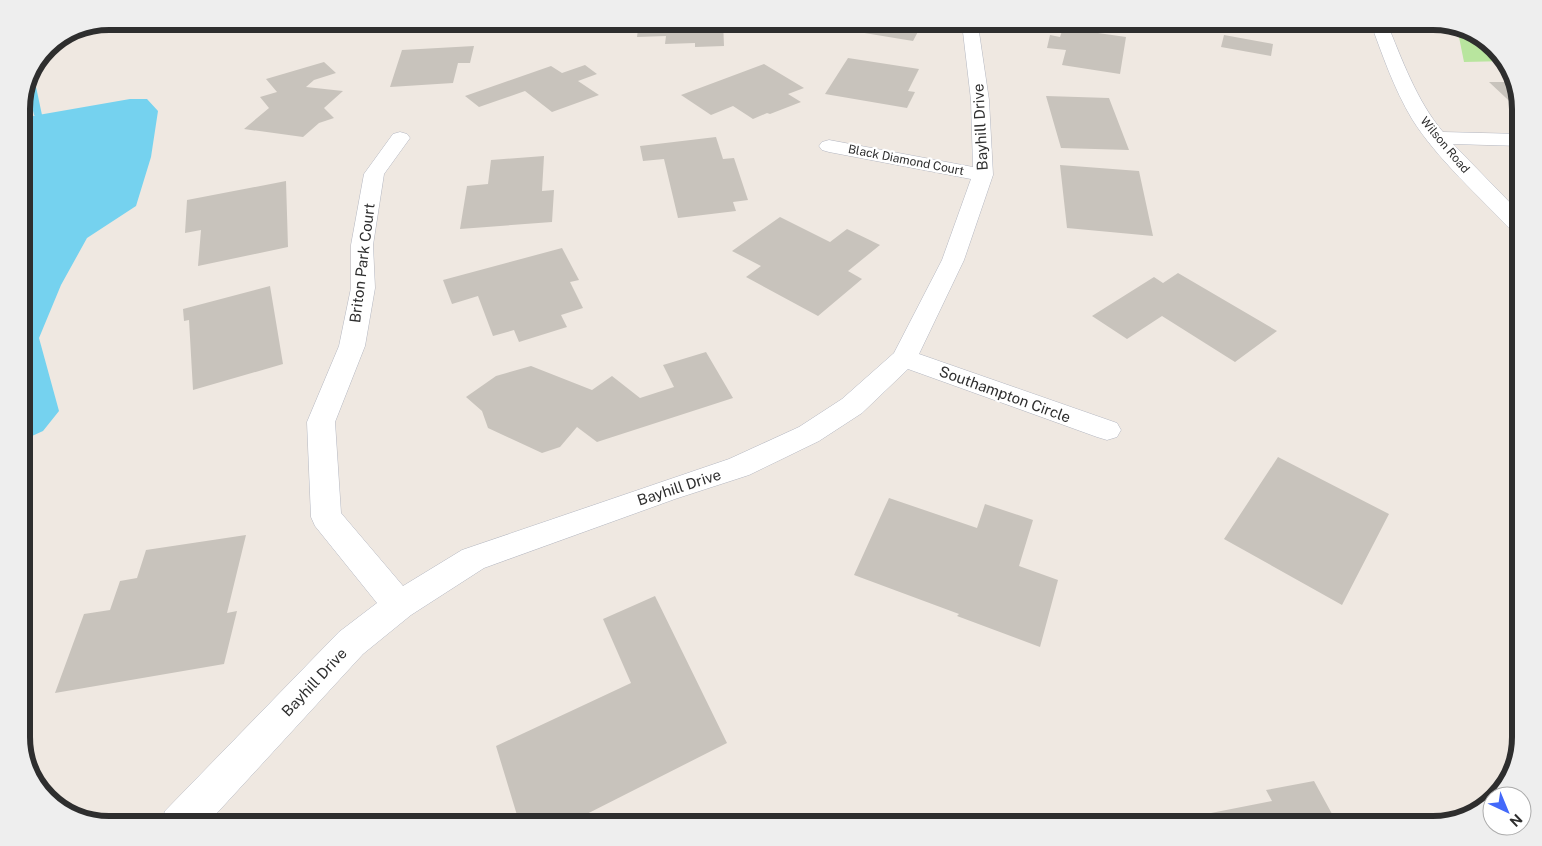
<svg xmlns="http://www.w3.org/2000/svg" width="1542" height="846" viewBox="0 0 1542 846" font-family="'Public Sans',sans-serif">
<style>
.green{fill:#b8e59e}
.water{fill:#75d2ef}
.lines{fill:none;stroke-linecap:round;stroke-linejoin:round}
.stream{fill:#75d2ef;fill-rule:evenodd}
.building{fill:#c8c3bc}
.minor-casing{stroke:#b4b7c1;stroke-width:1}
.minor{fill:#fff;fill-rule:evenodd}
.labels{text-anchor:middle;dominant-baseline:central;stroke-width:4.5;stroke-linejoin:round;paint-order:stroke}
.far-street-label{font-size:12px;fill:#2e2e2e;stroke:#fff}
.street-label{font-size:15px;fill:#2e2e2e;stroke:#fff}
.rim{fill:none;stroke:#2e2e2e;stroke-width:6}
</style>
<rect width="100%" height="100%" fill="#efe8e1"/>
<path class="green" d="M1457,27L1477,33L1507,61L1464,62Z"/>
<path class="water" d="M130,99H147L158,111L151,157L136,206L87,238L61,285L39,338L59,411L43,431L21,441V118Z"/>
<g class="lines">
<path class="stream" d="M32,80L35,82L42,115L38,118L34,115L28,88Z"/>
</g>
<path class="building" d="M639,21H723L724,46L695,47V43L665,44L666,36L637,37Z
M833,21H906L905,24L921,26L913,41L828,27Z
M1254,21H1292L1291,30L1253,23Z
M1063,28L1126,37L1120,74L1062,65L1066,50L1047,48L1050,35L1060,37Z
M1224,35L1273,44L1271,56L1221,47Z
M474,46L470,63H458L453,83L390,87L402,50Z
M848,58L919,69L908,91L915,92L907,108L825,94Z
M324,62L336,73L314,80L306,87L343,91L324,108L334,118L319,123L303,137L244,129L269,108L260,97L277,92L266,79Z
M764,64L804,88L788,94L801,102L770,114L767,113L753,119L733,106L711,115L681,95Z
M585,65L597,74L578,81L599,95L552,112L525,91L479,107L465,96L551,66L562,73Z
M1489,82H1513L1521,103V112Z
M1046,96L1109,98L1129,150L1061,148Z
M716,137L723,159L734,158L748,200L733,202L736,211L678,218L664,159L643,161L640,146Z
M544,156L542,191L554,190L552,222L460,229L467,186L488,184L491,160Z
M1060,165L1139,171L1153,236L1067,228Z
M286,181L288,247L198,266L201,230L185,233L187,200Z
M780,217L830,242L847,229L880,245L848,271L862,279L818,316L746,277L761,266L732,251Z
M562,248L579,280L570,282L583,308L561,315L567,327L519,342L514,330L493,336L478,296L452,304L443,280Z
M1178,273L1277,331L1235,362L1162,316L1127,339L1092,316L1154,277L1163,283Z
M270,286L283,364L193,390L189,320L184,321L183,309Z
M706,352L733,398L597,442L577,427L560,447L542,453L488,428L482,411L466,397L496,376L531,366L592,390L612,376L640,398L674,387L663,365Z
M1278,457L1389,514L1342,605L1224,539Z
M889,498L977,528L985,504L1033,520L1019,566L1058,580L1040,647L957,616L959,614L854,575Z
M246,535L227,613L237,611L224,664L55,693L84,614L110,610L120,581L137,578L146,550Z
M655,596L727,743L565,825H520L496,746L631,683L603,619Z
M1314,781L1337,823L1357,819L1361,825H1150L1272,801L1266,790Z"/>
<g class="lines">
<defs>
<path id="minor" d="M965,21H981L979,32L989,100L993,175L964,260L919,354L1117,423L1121,430L1117,437L1107,440L1097,437L908,369L862,413L819,441L749,475L675,499L484,568L411,615L363,654L206,825H160L165,811L339,632L377,603L315,526L311,517L307,422L339,346L351,288V245L364,174L393,134L400,132L407,134L410,138L384,174L373,245L375,288L365,346L335,422L341,513L403,586L462,550L729,459L799,427L842,399L894,353L942,260L971,179L829,152L822,150L819,146L822,142L829,140L973,167L971,100L963,32Z
M1370,21H1386C1402,59 1416,100 1443,132L1521,134V146L1453,144L1521,214V234L1513,232C1480,197 1437,159 1412,119C1394,89 1382,54 1370,21Z"/>
</defs>
<use href="#minor" class="minor-casing"/>
<use href="#minor" class="minor"/>
</g>
<g class="labels">
<g class="far-street-label">
<text transform="translate(1445 145) rotate(50)">Wilson Road</text>
<text transform="translate(906 160) rotate(11)">Black Diamond Court</text>
</g>
<g class="street-label">
<text transform="translate(980 127) rotate(-93)">Bayhill Drive</text>
<text transform="translate(362 263) rotate(-83)">Briton Park Court</text>
<text transform="translate(1005 394) rotate(20)">Southampton Circle</text>
<text transform="translate(679 487) rotate(-18)">Bayhill Drive</text>
<text transform="translate(314 682) rotate(-47)">Bayhill Drive</text>
</g>
</g>
<path d="M0 0H1542V846H0ZM109 30H1433A79 79 0 0 1 1512 109V737A79 79 0 0 1 1433 816H109A79 79 0 0 1 30 737V109A79 79 0 0 1 109 30Z" fill="#eee" fill-rule="evenodd"/>
<path class="rim" d="M109 30H1433A79 79 0 0 1 1512 109V737A79 79 0 0 1 1433 816H109A79 79 0 0 1 30 737V109A79 79 0 0 1 109 30Z"/>
<g transform="translate(1507 811) rotate(136)"><circle r="24" fill="#ffffff" stroke="#ababab"/>
<path d="M0-4L9 19L0 12L-9 19Z" fill="#4369fa"/>
<text y="-8" font-size="14" font-weight="bold" text-anchor="middle" fill="#2e2e2e">N</text>
</g>
</svg>
